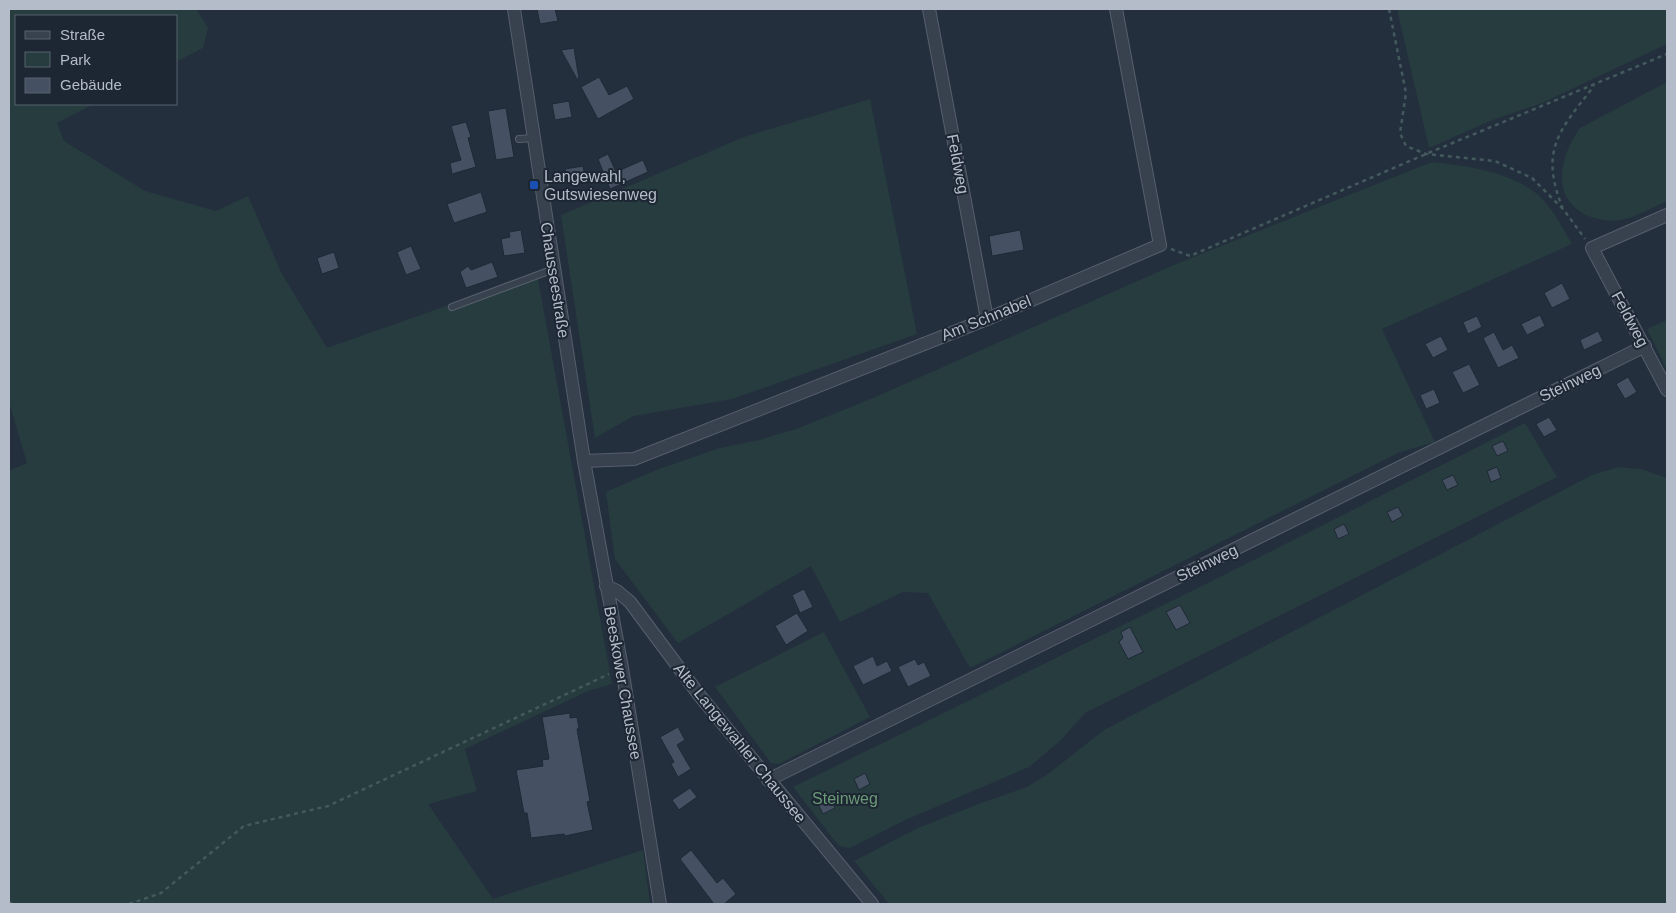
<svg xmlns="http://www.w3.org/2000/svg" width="1676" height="913" viewBox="0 0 1676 913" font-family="Helvetica,sans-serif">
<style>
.green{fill:#263c3f}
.building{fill:#455162;stroke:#1f2835}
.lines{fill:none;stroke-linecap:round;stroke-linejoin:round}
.lane-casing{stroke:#565f6c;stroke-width:8}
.street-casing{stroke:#565f6c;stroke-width:14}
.path{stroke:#44595c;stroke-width:2.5;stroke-dasharray:4 4;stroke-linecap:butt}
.lane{stroke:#38414e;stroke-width:6}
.street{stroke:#38414e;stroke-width:12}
.transit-dot{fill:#1a4fb4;stroke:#1d2633;stroke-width:2}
.labels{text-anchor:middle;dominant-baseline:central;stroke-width:4;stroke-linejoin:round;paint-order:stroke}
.street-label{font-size:16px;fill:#b4bcc9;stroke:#1d2633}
.poi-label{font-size:16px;fill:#b4bcc9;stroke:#1d2633;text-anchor:start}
.park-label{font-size:16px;fill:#6b9a76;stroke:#1d2633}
</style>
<rect width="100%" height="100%" fill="#242f3e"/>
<path class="green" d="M9,9H196L208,28L203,48L176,62V16H16V104H94L57,123L64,141L145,191L216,211L248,196L282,274L327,348L537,274L612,684L588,691L465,749L477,791L428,804L493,899L643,850L650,904H9V471L27,463L9,402Z
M1397,9H1667V44L1542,103L1490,121L1429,148Z
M1667,82V201C1654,207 1634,218 1621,220C1611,222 1601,220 1591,217C1549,201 1559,157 1580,128Z
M870,99L917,334L732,399L634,416L595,438L561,215L744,137Z
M1432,162C1466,166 1509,171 1537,194C1552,207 1562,227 1572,244L1382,329L1435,442L1400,452L970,668L928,593L903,592L840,622L811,566L678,643L615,559L606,492L656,470L720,448L759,440L799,428L873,398L1176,264Z
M1667,320V370L1647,329Z
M1525,423L1557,477L1085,713L1061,740L1029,767L903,821L850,848L839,846L793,787L1208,583Z
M1618,467L1641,469L1667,478V904H889L854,861L918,828L981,803L1027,787L1048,774L1104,730L1592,475Z
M824,632L870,717L779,764L771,763L715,687Z"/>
<path class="building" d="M537,9H555L558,21L540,24Z
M574,48L579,79H577L561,50Z
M599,77L609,95L627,86L634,99L598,119L581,87Z
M569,101L572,117L555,120L552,104Z
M506,108L514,157L496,160L488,111Z
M466,122L471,137L468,138L476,167L452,174L450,163L461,160L451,126Z
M608,154L616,172L643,160L648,172L610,189L598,159Z
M583,166L586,182L568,185L565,169Z
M481,192L487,212L454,223L447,204Z
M521,230L525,253L504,256L501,239L510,237L509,232Z
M1020,230L1024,250L992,256L989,236Z
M411,246L421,269L406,275L397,252Z
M334,252L339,268L322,274L317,258Z
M492,262L498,277L466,288L460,272L468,266L471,270Z
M1562,283L1570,299L1552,308L1544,293Z
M1540,315L1545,326L1527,335L1521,324Z
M1477,316L1482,327L1468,334L1463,322Z
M1598,331L1603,341L1584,350L1580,340Z
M1494,332L1503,350L1512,345L1519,358L1498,368L1483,338Z
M1441,336L1448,350L1433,358L1425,344Z
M1469,364L1480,385L1463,393L1452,372Z
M1628,377L1637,392L1625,399L1616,384Z
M1434,389L1440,403L1426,409L1420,395Z
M1549,417L1557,430L1544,437L1536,424Z
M1503,441L1508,451L1497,456L1492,446Z
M1497,467L1501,478L1491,482L1487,471Z
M1453,475L1458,485L1447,490L1442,480Z
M1398,507L1403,516L1392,522L1387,512Z
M1344,524L1349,534L1338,539L1334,529Z
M804,589L813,607L800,613L792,595Z
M1180,605L1190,623L1176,630L1166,612Z
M797,613L808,631L786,645L775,626Z
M1130,627L1143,652L1128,659L1119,642L1123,638L1121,632Z
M873,656L877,666L887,661L892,671L863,685L853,666Z
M915,659L918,665L924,662L931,676L908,687L898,667Z
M570,713V718L577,717L579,728L577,729L590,801L587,802L593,830L565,836L564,834L531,838L527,813H524L516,770L543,766L542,760L549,759L542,717Z
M678,727L685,740L677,745L691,769L678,777L671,764L674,762L660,737Z
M865,773L870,784L859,790L854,779Z
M690,788L697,797L679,810L672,800Z
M827,794L835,808L823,814L816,800Z
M691,850L717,883L723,878L736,894L724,904H714L680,859Z"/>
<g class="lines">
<defs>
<path id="lane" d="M519,139L534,138
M452,307L554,269"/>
<path id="street" d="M514,9L584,461L622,668L660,904
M929,9L987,319
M1667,215L1592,248L1667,390
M584,461L634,459L987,319L1160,245L1116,9
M606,586L617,591L630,602L700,696L872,904
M768,780L1645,346"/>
</defs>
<use href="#lane" class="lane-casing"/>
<use href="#street" class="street-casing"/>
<path class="path" d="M1389,9L1406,93L1400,133L1406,146L1426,154L1495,161L1532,178L1564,210L1585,239
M1563,209C1539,150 1559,131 1594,86
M1171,249L1190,256L1426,154L1667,54
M9,902L13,904
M129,904L161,893L244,826L328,806L609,674"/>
<use href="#lane" class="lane"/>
<use href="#street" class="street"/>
</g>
<rect class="transit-dot" x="529" y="180" width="10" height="10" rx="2.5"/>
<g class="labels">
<g class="street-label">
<text transform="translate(958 164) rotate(79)">Feldweg</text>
<text transform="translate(555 280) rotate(81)">Chausseestraße</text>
<text transform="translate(986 318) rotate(-22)">Am Schnabel</text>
<text transform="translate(1630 319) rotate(62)">Feldweg</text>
<text transform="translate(1570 383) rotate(-26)">Steinweg</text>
<text transform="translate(1207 563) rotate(-26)">Steinweg</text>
<text transform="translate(623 683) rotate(80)">Beeskower Chaussee</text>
<text transform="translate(740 743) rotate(51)">Alte Langewahler Chaussee</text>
</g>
<g class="poi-label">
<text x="544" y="176">Langewahl,<tspan x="544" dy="18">Gutswiesenweg</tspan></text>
</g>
<g class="park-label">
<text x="845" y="798">Steinweg</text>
</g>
</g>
<rect width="1676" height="913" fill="none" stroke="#b4bcc9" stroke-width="20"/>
<rect x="15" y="15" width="162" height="90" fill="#1d2633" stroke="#59626f"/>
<rect x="25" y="31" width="25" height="8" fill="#38414e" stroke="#59626f"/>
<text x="60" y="40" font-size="15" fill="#b4bcc9">Straße</text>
<rect x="25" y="52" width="25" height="15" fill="#263c3f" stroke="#59626f"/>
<text x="60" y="65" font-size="15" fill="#b4bcc9">Park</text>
<rect x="25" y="78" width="25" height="15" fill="#455162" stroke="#59626f"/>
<text x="60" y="90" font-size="15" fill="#b4bcc9">Gebäude</text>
</svg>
